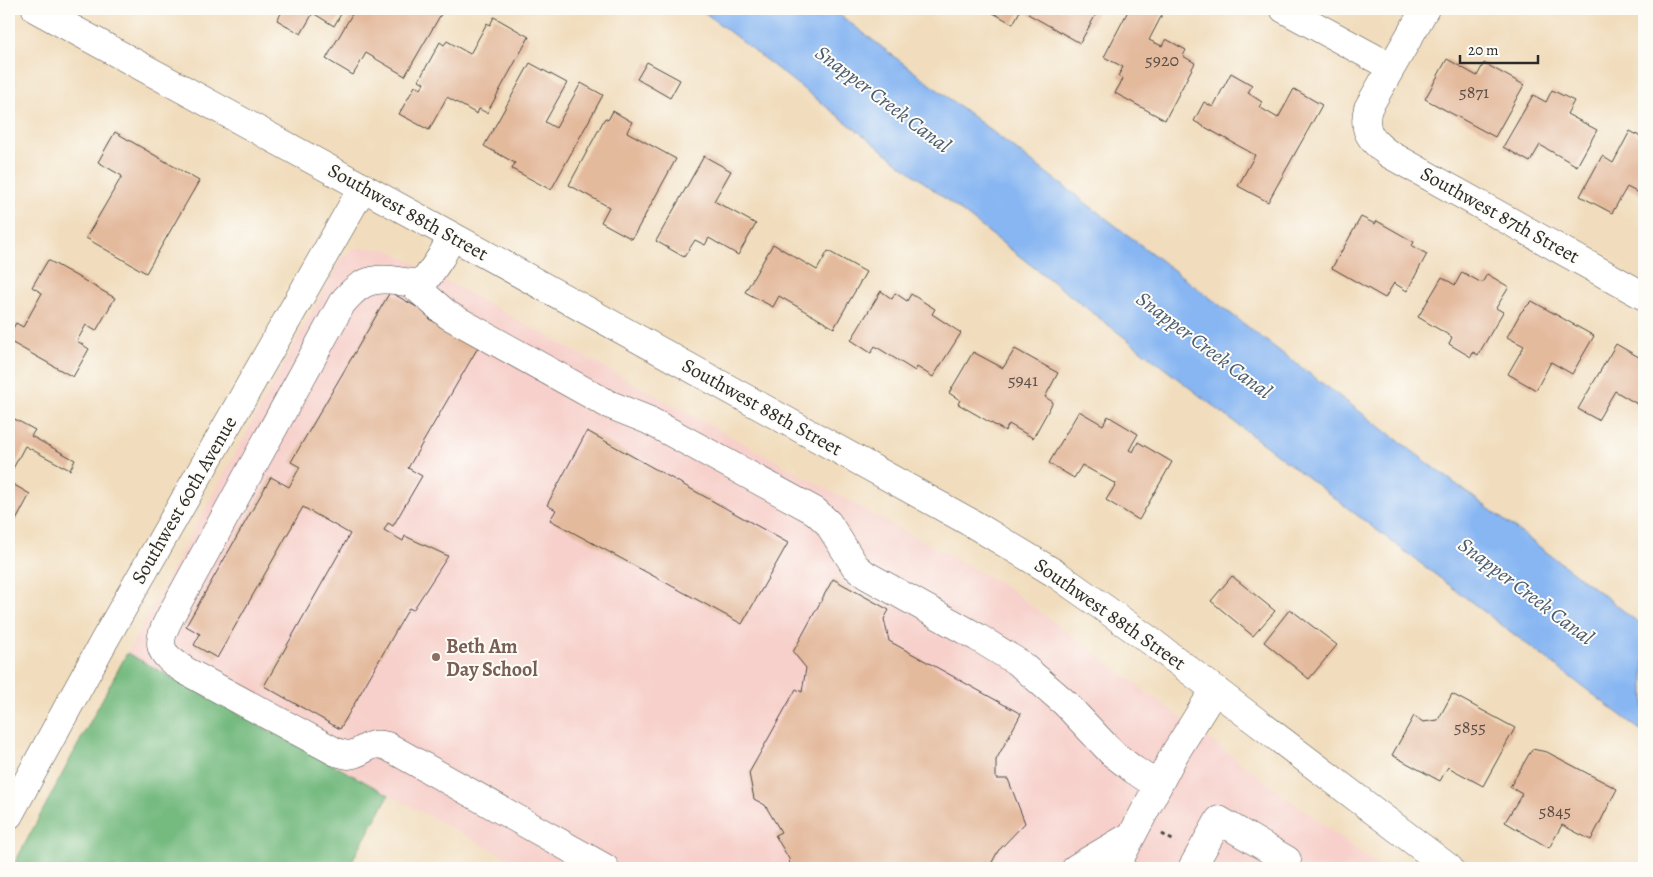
<svg xmlns="http://www.w3.org/2000/svg" width="1653" height="877" viewBox="0 0 1653 877" font-family="Alegreya,serif">
<style>
.built{fill:#f7d0cb}
.forest{fill:#74ba7f;stroke:#507255}
.water{fill:#87b6f2;stroke:#59708e}
.building{fill:#e4ba9d}
.lines{fill:none;stroke-linecap:round;stroke-linejoin:round}
.minor-casing{stroke:#494641;stroke-width:29}
.path{stroke:#494641;stroke-width:3;stroke-dasharray:4 4;stroke-linecap:butt}
.minor{stroke:#fff;stroke-width:28}
.education-dot{fill:#8d6e63;stroke:#fdfcf7;stroke-width:2}
.labels{text-anchor:middle;dominant-baseline:central;stroke-width:4;stroke-linejoin:round;paint-order:stroke}
.number-label{font-size:18px;fill:#594f48}
.street-label{font-size:20px;fill:#2b2b2b;stroke:#fdfcf7}
.education-label{font-size:20px;font-weight:bold;fill:#785e54;stroke:#fdfcf7;text-anchor:start}
.water-label{font-size:21px;font-style:italic;fill:#4b5c71;stroke:#fdfcf7}
</style>
<rect width="100%" height="100%" fill="#fdfcf7"/>
<filter id="ink" filterUnits="userSpaceOnUse"><feTurbulence type="fractalNoise" baseFrequency=".02" numOctaves="2"/><feDisplacementMap in="SourceGraphic" scale="10" xChannelSelector="R" yChannelSelector="G"/><feConvolveMatrix kernelMatrix="1 2 1 2 8 2 1 2 1" color-interpolation-filters="sRGB"/></filter>
<filter id="wash" filterUnits="userSpaceOnUse"><feTurbulence type="fractalNoise" baseFrequency=".0096" numOctaves="4" result="noise"/><feDisplacementMap in="SourceGraphic" scale="20" xChannelSelector="R" yChannelSelector="G"/><feGaussianBlur stdDeviation="1.12" result="paint"/><feColorMatrix in="noise" values="0 0 0 0 0 0 0 0 0 0 0 0 0 0 0 0 0 1.4 0 .05"/><feComposite in="paint" operator="in"/></filter>
<g filter="url(#wash)">
<rect width="100%" height="100%" fill="#f1ddbd"/>
<path class="built" d="M358,247L389,250L1007,587L1381,868H525L127,653L342,257Z"/>
<path class="forest" d="M127,653L389,795L348,868H12Z"/>
<path class="water" d="M700,9H832L1290,359L1610,600L1644,627V733L1204,399Z"/>
<g id="blocks">
<path class="building" d="M284,9H344L334,26L313,13L301,34L277,20Z
M355,9H444L405,76L366,53L353,75L326,59Z
M986,9H1021L1013,24Z
M1032,9H1099L1080,43L1028,14Z
M1129,9H1165L1149,40L1162,46L1166,39L1186,50L1183,56L1195,63L1165,120L1115,93L1123,79L1118,76L1123,67L1104,57Z
M494,17L529,37L487,113L479,109L477,114L447,97L429,130L399,114L415,86L421,89L424,83L419,80L440,42L444,45L447,41L470,54L487,23L490,25Z
M1447,59L1477,76L1484,63L1524,85L1495,137L1425,99Z
M647,62L680,80L670,98L637,79Z
M530,63L567,83L545,122L556,128L581,83L603,95L551,190L512,169L515,163L484,146Z
M1231,73L1252,85L1248,93L1262,102L1259,107L1278,118L1294,89L1322,105L1268,202L1238,186L1255,155L1194,121L1204,102L1213,107Z
M1552,90L1574,101L1567,114L1597,130L1577,166L1540,145L1530,162L1503,147L1533,95L1546,102Z
M613,111L632,122L627,132L676,159L632,239L601,222L609,207L569,185L605,118L608,120Z
M1630,131L1641,137L1644,132V196L1627,187L1612,213L1580,196L1602,156L1613,163Z
M115,132L199,181L146,273L86,238L122,176L98,162Z
M704,156L731,171L714,201L756,224L738,255L709,238L705,245L695,240L684,257L656,241Z
M1361,217L1375,224L1377,221L1414,242L1412,246L1427,254L1407,291L1394,283L1385,298L1332,268Z
M773,244L817,270L828,251L866,272L834,328L779,296L773,307L745,292Z
M48,260L115,298L96,331L86,325L77,341L89,349L73,377L9,341V335L16,323L23,327L42,293L32,287Z
M1462,272L1482,283L1487,274L1509,287L1496,308L1503,312L1478,355L1473,352L1471,357L1449,344L1452,337L1418,317L1442,277L1455,285Z
M881,291L892,299L895,293L907,301L911,294L935,309L932,314L961,333L933,377L917,367L915,371L875,346L871,353L851,340Z
M390,292L431,315L429,319L480,344L408,468L422,476L393,526L388,523L384,530L403,541L405,536L448,556L413,610L409,608L340,729L264,686L350,534L303,507L217,658L194,645L200,634L186,626L271,477L289,487L300,467L291,462Z
M1532,301L1594,336L1572,374L1551,362L1536,390L1508,374L1524,346L1507,337L1521,312Z
M1616,344L1644,360V408L1615,391L1598,420L1578,409Z
M1015,349L1058,373L1045,397L1053,402L1033,438L1009,424L1005,431L958,404L960,400L949,393L973,352L1003,368Z
M1079,411L1103,425L1108,416L1138,434L1129,450L1133,452L1138,442L1172,462L1139,520L1106,500L1116,484L1082,465L1074,478L1049,463Z
M9,416L35,430L31,436L75,460L70,470L25,446L9,476Z
M587,431L788,543L742,624L550,520L556,510L547,505Z
M9,482L30,494L13,526L9,523Z
M1232,576L1275,611L1253,636L1211,601Z
M833,579L889,610L884,619L889,641L1021,714L996,760V779H1008L1025,823L998,851L989,868H790L789,859L775,835L781,832L765,805L754,799L749,773L796,689L802,692L806,668L793,652Z
M1290,609L1337,645L1309,679L1264,642Z
M1452,694L1515,728L1483,786L1448,767L1440,781L1392,755L1414,716L1423,722L1438,720Z
M1532,749L1547,752L1617,789L1591,840L1562,825L1549,848L1505,822L1522,794L1510,787Z"/>
</g>
</g>
<g filter="url(#ink)">
<use href="#blocks" fill-opacity="0" stroke="#494641" stroke-width="1"/>
<g class="lines">
<defs>
<path id="minor" d="M36,9L452,236L975,525L1056,574L1152,642L1449,868
M1284,9L1391,67
M1425,9L1368,108C1362,131 1371,141 1389,154L1644,296
M452,236L441,257L424,282C410,284 407,282 393,280C369,277 357,285 342,303L171,615C155,645 157,652 186,671L336,752C340,753 345,755 348,755C365,754 366,740 387,746L605,868
M412,284L448,315L608,404L648,420L815,511L828,523L855,566L866,575L977,637L1019,663L1065,703L1112,753L1134,770L1158,786
M9,815L104,641L363,187
M1076,868L1132,835
M1115,868L1175,753L1215,689
M1192,868L1219,820L1287,860L1282,868"/>
</defs>
<use href="#minor" class="minor-casing"/>
<path class="path" d="M1162,834L1176,842"/>
<use href="#minor" class="minor"/>
</g>
</g>
<circle class="education-dot" cx="436" cy="657" r="5"/>
<g class="labels">
<g class="number-label">
<text x="1162" y="60">5920</text>
<text x="1474" y="92">5871</text>
<text x="1023" y="380">5941</text>
<text x="1470" y="727">5855</text>
<text x="1555" y="811">5845</text>
</g>
<g class="street-label">
<text transform="translate(408 212) rotate(29)">Southwest 88th Street</text>
<text transform="translate(1500 215) rotate(29)">Southwest 87th Street</text>
<text transform="translate(762 407) rotate(29)">Southwest 88th Street</text>
<text transform="translate(184 500) rotate(-60)">Southwest 60th Avenue</text>
<text transform="translate(1110 614) rotate(35)">Southwest 88th Street</text>
</g>
<g class="education-label">
<text x="446" y="646">Beth Am<tspan x="446" dy="23">Day School</tspan></text>
</g>
<g class="water-label">
<text transform="translate(883 99) rotate(37)">Snapper Creek Canal</text>
<text transform="translate(1204 345) rotate(37)">Snapper Creek Canal</text>
<text transform="translate(1526 591) rotate(37)">Snapper Creek Canal</text>
</g>
</g>
<rect width="1653" height="877" fill="none" stroke="#fdfcf7" stroke-width="30"/>
<path d="M1460 55v8h78v-8" fill="none" stroke="#2b2b2b" stroke-width="2.5"/>
<text x="1468" y="55" font-size="15" fill="#2b2b2b" stroke="#fdfcf7" stroke-width="4" paint-order="stroke">20 m</text>
</svg>
